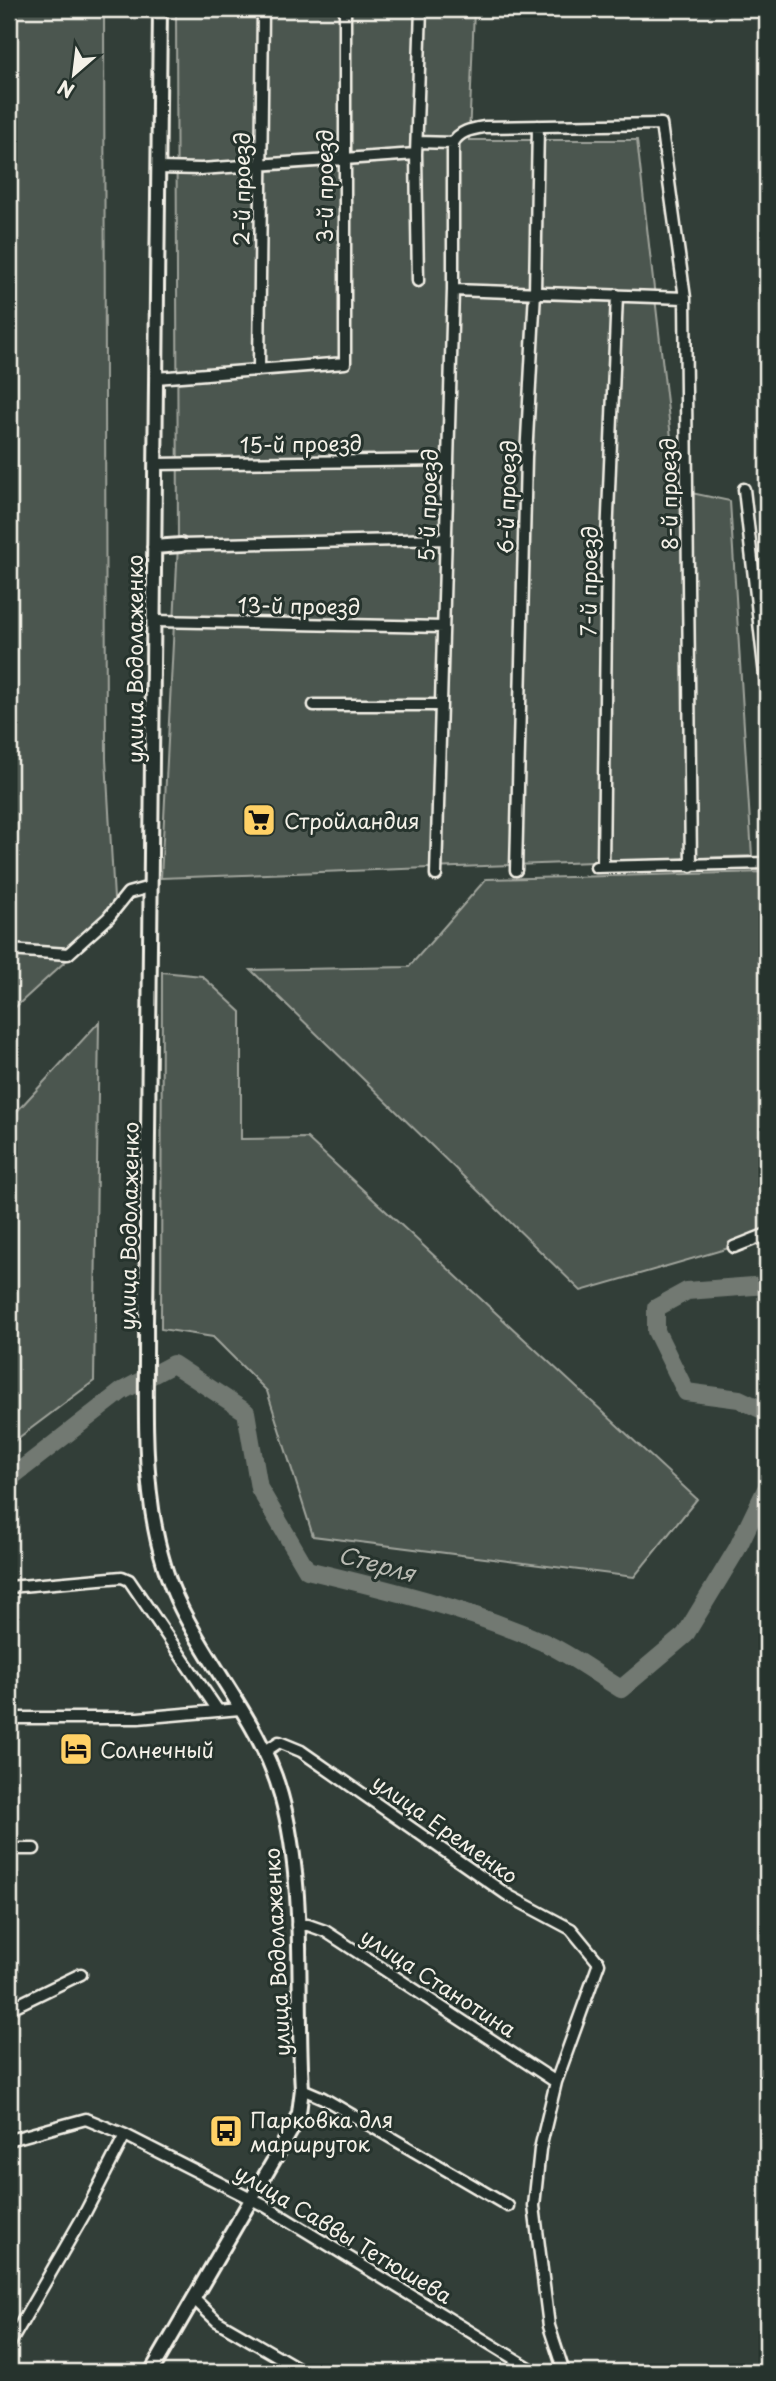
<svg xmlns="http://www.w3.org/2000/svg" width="776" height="2381" viewBox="0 0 776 2381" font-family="'Playpen Sans',sans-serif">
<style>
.green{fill:#4c564f;stroke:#a0a49c;stroke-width:2}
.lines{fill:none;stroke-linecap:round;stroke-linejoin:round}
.river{stroke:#727972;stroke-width:18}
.minor-casing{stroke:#f4f1e8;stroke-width:15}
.major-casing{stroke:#f4f1e8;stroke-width:18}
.minor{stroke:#26332d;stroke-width:10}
.major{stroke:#26332d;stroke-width:12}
.labels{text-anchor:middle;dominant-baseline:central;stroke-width:6;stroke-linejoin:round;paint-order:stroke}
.street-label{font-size:21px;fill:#f4f1e8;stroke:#26332d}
.poi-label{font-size:21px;fill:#f4f1e8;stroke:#26332d;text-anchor:start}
.water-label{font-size:23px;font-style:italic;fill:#babbb3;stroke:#26332d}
</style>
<rect width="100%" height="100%" fill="#323e38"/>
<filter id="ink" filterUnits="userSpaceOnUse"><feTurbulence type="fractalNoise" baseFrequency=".0143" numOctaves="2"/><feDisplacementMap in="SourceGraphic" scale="14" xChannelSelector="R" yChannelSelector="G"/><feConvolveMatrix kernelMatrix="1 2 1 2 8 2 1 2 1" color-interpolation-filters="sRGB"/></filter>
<g filter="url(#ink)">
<path class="green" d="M9,9H104L106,759L115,916L9,1013Z
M176,9H474L469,140H637L677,490L730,501L752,856L161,878L178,545Z
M767,872V1237L581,1291L251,970L409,967L486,879Z
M162,972L202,976L241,1012V1139L307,1138L697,1499L634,1577L313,1536L267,1391L213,1337L161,1329Z
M99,1022L94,1381L9,1445V1120Z"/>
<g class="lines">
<path class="river" d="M767,1285L687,1291L656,1308V1331L686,1392L739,1399L767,1412
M9,1479L122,1391L173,1364L246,1412L259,1488L307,1570C387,1589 468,1609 543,1642C570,1654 596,1674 621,1689L685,1635L737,1549L767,1487"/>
<defs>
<path id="minor" d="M417,142L453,143
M158,168L201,169L416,154
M418,281L416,154L421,9
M453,290L685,298
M259,369L263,9
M156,378L345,363V9
M155,464L448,460
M744,489L767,693
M181,545L445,539
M154,621L443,627
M314,705H441
M596,867L767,863
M603,867L607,539L617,295
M516,870L526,457L535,292L538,126
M436,875L453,290V143C459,131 472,129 484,127L661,124L685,298L691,866
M9,950L68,954L108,918L128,893L150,887
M734,1247L767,1234
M9,1587L122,1577L129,1580L217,1709
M9,1718H138L240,1709
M264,1752L279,1742L301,1751L509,1896L571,1929L599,1963L556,2082L540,2149L534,2206L549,2326L564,2372
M9,1849H34
M297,1925H308L325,1931L556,2082
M9,2009L81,1974
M302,2089L323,2098L508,2206
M9,2140L86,2119L125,2135L265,2206L536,2372
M194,2299L217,2321L305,2372
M9,2345L85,2213L125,2135"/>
<path id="major" d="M154,547L181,545
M151,2372L292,2129L299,2113L302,2089C296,1992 307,1889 281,1795C262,1726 212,1671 181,1608C138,1522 147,1416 146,1322L160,9"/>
</defs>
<use href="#minor" class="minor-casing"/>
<use href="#major" class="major-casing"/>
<use href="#minor" class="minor"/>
<use href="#major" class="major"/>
</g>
</g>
<defs>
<symbol id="supermarket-square" viewBox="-11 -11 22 22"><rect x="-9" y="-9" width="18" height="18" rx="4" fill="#ffd166" stroke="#26332d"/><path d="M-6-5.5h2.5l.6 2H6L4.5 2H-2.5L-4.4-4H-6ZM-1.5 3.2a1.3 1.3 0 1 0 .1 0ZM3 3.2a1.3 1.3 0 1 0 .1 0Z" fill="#111"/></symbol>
<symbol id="hotel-square" viewBox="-11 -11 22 22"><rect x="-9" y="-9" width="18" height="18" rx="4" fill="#ffd166" stroke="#26332d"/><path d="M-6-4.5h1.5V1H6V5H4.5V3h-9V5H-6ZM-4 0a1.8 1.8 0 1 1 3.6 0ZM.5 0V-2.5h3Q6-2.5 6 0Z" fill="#111"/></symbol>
<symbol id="bus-square" viewBox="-11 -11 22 22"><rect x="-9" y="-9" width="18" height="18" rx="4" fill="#ffd166" stroke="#26332d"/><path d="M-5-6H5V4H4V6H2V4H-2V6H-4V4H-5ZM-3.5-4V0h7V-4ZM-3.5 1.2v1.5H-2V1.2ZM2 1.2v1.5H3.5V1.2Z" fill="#111"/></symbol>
</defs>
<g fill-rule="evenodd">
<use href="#supermarket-square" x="240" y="801" width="38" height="38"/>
<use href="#hotel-square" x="57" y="1730" width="38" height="38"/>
<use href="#bus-square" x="207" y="2112" width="38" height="38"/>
</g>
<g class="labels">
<g class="street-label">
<text transform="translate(324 186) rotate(-90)">3-й проезд</text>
<text transform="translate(241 189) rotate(-90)">2-й проезд</text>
<text transform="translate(301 443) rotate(-1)">15-й проезд</text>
<text transform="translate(668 494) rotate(-91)">8-й проезд</text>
<text transform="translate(506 497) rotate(-88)">6-й проезд</text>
<text transform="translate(427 505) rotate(-88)">5-й проезд</text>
<text transform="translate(588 581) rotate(-89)">7-й проезд</text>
<text transform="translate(299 605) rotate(1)">13-й проезд</text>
<text transform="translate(134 659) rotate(-90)">улица Водолаженко</text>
<text transform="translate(128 1226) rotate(-89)">улица Водолаженко</text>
<text transform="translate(446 1828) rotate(35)">улица Еременко</text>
<text transform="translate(276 1952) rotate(-93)">улица Водолаженко</text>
<text transform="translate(439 1982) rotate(33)">улица Станотина</text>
<text transform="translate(344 2233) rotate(31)">улица Саввы Тетюшева</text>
</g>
<g class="poi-label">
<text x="284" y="820">Стройландия</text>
<text x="100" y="1749">Солнечный</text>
<text x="250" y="2119">Парковка для<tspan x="250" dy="24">маршруток</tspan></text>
</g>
<g class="water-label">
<text transform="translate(377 1563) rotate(15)">Стерля</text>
</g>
</g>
<rect width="776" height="2381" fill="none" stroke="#26332d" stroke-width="35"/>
<rect x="18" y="18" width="741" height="2346" fill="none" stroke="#f4f1e8" stroke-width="2.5" filter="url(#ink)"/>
<g transform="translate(74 74) rotate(208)" stroke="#26332d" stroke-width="5" paint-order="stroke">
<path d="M0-5L12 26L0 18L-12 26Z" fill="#f4f1e8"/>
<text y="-10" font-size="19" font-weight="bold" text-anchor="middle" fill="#f4f1e8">N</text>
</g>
</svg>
